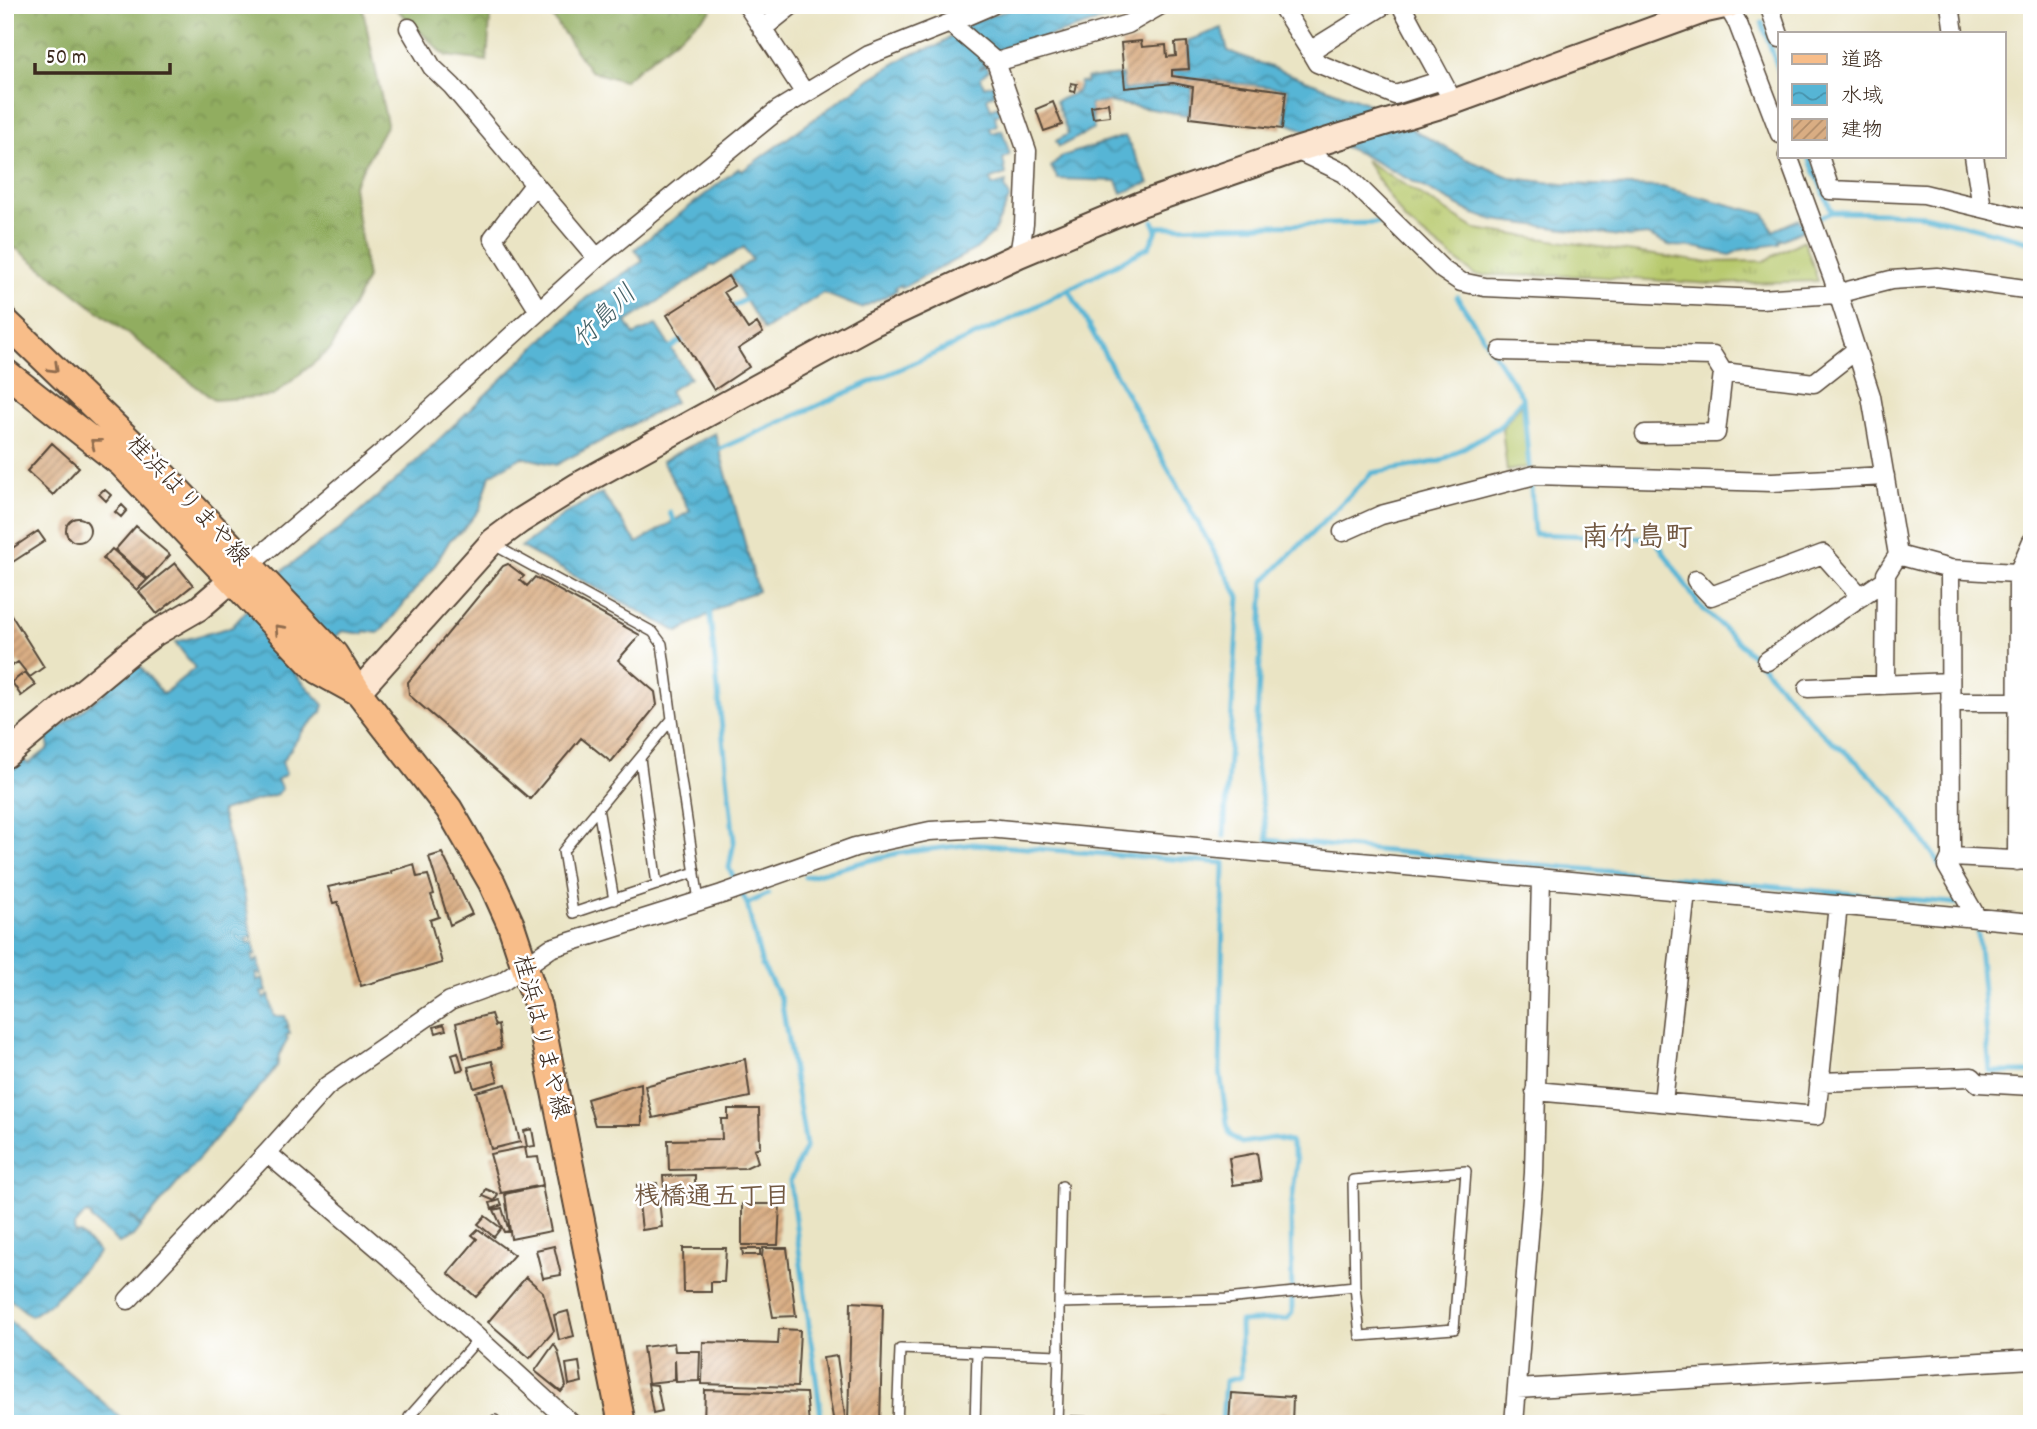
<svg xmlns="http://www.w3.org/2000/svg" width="2037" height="1429" viewBox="0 0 2037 1429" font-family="Dekko,'Klee One',sans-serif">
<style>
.grass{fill:url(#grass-tufts);stroke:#797a46;stroke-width:2}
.forest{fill:url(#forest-crowns);stroke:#666c3f;stroke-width:2}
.park{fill:#b7c96d;stroke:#797a46;stroke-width:2}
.water{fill:url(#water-waves);stroke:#48707a;stroke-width:2}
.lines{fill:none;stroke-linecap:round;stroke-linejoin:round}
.stream{stroke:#56b5d5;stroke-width:5}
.building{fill:url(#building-hatch)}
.lane-casing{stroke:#554637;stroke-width:12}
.street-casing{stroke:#554637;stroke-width:21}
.secondary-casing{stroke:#554637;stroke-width:28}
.primary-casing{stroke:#554637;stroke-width:30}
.lane{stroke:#fff;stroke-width:9}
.street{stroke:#fff;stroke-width:18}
.secondary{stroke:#fce5d0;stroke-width:24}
.primary{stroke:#f8bd89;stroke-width:26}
.oneway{stroke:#906c4e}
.labels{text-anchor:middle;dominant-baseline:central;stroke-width:5;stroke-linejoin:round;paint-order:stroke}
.street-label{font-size:24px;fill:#3b2a1e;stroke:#fff}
.water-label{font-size:26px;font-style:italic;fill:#466267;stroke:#fff}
.neighbourhood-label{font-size:26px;font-weight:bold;fill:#725841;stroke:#fff}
.quarter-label{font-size:28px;font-weight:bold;fill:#725841;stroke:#fff}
</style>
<defs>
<pattern id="grass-tufts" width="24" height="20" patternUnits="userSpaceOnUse" patternTransform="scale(1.75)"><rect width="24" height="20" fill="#b7c96d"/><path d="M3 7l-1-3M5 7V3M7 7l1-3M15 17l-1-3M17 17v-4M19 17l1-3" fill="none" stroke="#96a359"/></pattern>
<pattern id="forest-crowns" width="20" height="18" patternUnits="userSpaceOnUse" patternTransform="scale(1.75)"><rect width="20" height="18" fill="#91ad60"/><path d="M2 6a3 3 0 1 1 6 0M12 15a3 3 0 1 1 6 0" fill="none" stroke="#788d4f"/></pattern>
<pattern id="water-waves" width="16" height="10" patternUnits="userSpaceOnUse" patternTransform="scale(1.75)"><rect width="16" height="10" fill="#56b5d5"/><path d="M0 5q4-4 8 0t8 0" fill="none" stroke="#4893ac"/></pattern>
<pattern id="building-hatch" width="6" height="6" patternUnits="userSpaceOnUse" patternTransform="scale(1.75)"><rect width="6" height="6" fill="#d9ad83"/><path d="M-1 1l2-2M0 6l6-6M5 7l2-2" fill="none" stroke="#b18d6b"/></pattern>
</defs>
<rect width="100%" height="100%" fill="#fff"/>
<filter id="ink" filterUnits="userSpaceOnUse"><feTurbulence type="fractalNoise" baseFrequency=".0143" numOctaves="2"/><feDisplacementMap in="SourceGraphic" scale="14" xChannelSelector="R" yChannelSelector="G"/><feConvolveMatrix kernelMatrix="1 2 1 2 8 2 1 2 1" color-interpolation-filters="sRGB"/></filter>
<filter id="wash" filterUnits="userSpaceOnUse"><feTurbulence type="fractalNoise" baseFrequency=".00686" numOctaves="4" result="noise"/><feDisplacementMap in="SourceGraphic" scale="28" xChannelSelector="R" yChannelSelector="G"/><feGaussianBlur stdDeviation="1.57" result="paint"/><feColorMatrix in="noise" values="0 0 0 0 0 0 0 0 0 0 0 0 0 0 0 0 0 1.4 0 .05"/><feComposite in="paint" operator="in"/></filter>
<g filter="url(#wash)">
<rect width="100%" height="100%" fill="#eae4c4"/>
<path class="grass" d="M1365,160L1475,229L1703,262L1764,261L1804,240L1818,281L1712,284L1587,276L1475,275L1405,220Z"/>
<path class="forest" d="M5,5H362L387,124L353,186L367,278L331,349L273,396L214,400L17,249L5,247Z
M392,5H491L487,61L446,56Z
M544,5H710L711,11L623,81L590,71Z"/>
<path class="park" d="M1522,403L1528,467L1507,471L1502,428Z"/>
<path class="water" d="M1022,5H1139L1123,14L1000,51L979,69L986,66L989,70L981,77L984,87L994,84L993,92L997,93L987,97L991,109L998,106L1001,113L995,116L997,125L990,128L992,133L1002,130L1010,154L1003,159L1006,174L991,179L992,186L1006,182L1005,189L1010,197L993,234L976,249L902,288L900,285L895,288L897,291L861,308L823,293L764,330L730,275L752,260L744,247L714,266L710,265L707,270L626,322L634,335L656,325L690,378L669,391L675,402L556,465L522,457L490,475L480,509L463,530L450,540L434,567L382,630L378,633L364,631V634L342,631L295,674L324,705L322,712L302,732L282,762L286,774L277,780L282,789L277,794L221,811L244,893L252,938L247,937L248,944L253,941L256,955L252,956L254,963L258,959L262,975L256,973L257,981L263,978L267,992H261L264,999L269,995L274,1016H285L288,1025L285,1028H288L290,1034L286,1035L288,1039L279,1055L277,1067L141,1226L130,1215L140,1227L133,1236L119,1243L91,1219L92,1216L85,1214L74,1227L75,1234L79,1233L99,1252L53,1301L31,1316L10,1299L5,1304V771L21,758L28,764L49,748L47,738L107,691L106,688L116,679L118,681L139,665L163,694L195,668L175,642L232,627L282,571L346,524L403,474L586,298L643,261L635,249L739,168L742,171L871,78L909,55L937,46L973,22Z
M1222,28L1228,51L1364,102L1466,159L1512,178L1562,184L1662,187L1765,214L1773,231L1799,219L1804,230L1779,241V244L1740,250L1730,255L1694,247L1671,246L1647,235L1629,237L1494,220L1474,214L1359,153L1285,122L1288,89L1194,78L1188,115L1108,102L1090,104L1094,129L1059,147L1056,141L1068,134L1056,101L1077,92L1080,82L1086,83L1087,78L1122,75L1124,90L1173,84V71L1190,69L1187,41Z
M1125,136L1149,183L1122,193L1117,181L1058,179L1051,167L1063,156Z
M715,433L758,591L735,599L678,632L521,547L563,515L602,493L637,543L690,511L662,461Z
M5,1317L128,1424H5Z"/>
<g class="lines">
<path class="stream" d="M1762,23L1780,74
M1808,156L1832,212
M1157,227L1383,223L1388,227
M1796,227L1832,212L1890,213L1925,215L2032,242
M1069,290L1239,597L1224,836
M1457,297L1523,398L1529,467
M729,309L751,296
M665,351L686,338
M1523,398L1499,427L1441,461L1372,473L1264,581L1255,757L1268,840L1963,904
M713,452L1008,321L1149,247L1157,230L1153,221
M1531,487L1534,534L1654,538L1699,605L1757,660L1818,729L1857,762L1893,798L1942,867
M670,513L676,525
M709,607L734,841L729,868L747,904L762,965L781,999L806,1146L790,1181L822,1424
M805,877L898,853L973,844L1224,863L1220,1071L1227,1124L1230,1135L1241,1143L1274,1138L1290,1142L1297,1160L1291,1210L1292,1313L1287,1319L1240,1322L1241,1377L1225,1381L1222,1424
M747,904L768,894
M1978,934L1990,1072H2032"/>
</g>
<g id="blocks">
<path class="building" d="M1141,41L1142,47L1166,45L1167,57L1176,56L1175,43L1187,42L1189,69L1172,70V76L1286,91L1282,129L1190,118L1193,87L1173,83L1125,88L1121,43Z
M1071,83L1077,84L1075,92L1070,91Z
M1053,102L1062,125L1044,131L1036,109Z
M1108,103L1110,116L1093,118L1091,106Z
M728,276L734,286L724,292L748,329L757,323L763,333L738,349L749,367L714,390L667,315Z
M52,443L79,467L53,495L27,471Z
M104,489L111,495L106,501L99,494Z
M122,505L127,510L121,517L115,512Z
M66 530a12 12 0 1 1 24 0a12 12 0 1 1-24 0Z
M136,526L170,555L148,579L115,550Z
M38,531L45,541L5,567V553Z
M112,549L147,580L137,590L103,559Z
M175,563L193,585L157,614L139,592Z
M508,564L524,576L520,580L527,586L535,577L640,635L618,660L655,692L657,705L611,762L581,738L530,799L409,695L408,682L503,566Z
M5,605L44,667L30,677L18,662L5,670Z
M25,672L36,685L21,696L12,682Z
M442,853L472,914L450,925L429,857Z
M414,864L417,877L428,875L434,894L431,895L439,917L430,920L442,963L361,986L338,902L333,903L328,887L392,873L391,871Z
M491,1014L495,1026L498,1025L501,1048L464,1058L456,1023Z
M444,1024L446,1030L436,1033L434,1027Z
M458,1052L463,1069L457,1071L452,1054Z
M745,1059L750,1097L653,1118L645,1086Z
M492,1061L498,1081L474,1088L468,1067Z
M641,1083L642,1125H595L587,1099Z
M506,1084L520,1142L491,1149L476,1092Z
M728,1109H759L760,1147L754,1149L758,1162L745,1168L669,1170L668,1140L722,1139L721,1119H728Z
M532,1129L535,1146L527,1147L524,1131Z
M525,1147L527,1158L538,1157L543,1185L501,1193L490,1154Z
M1257,1153L1261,1181L1233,1185L1229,1158Z
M695,1175V1196L665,1197L663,1176Z
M657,1183L662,1227L642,1230L637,1185Z
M542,1186L551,1231L511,1239L505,1194Z
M486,1189L498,1194L495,1201L483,1196Z
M500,1200L502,1205L492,1209L490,1203Z
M742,1204H780L778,1245H742Z
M502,1208L509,1231L504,1232L494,1210Z
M485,1216L501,1228L494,1237L478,1224Z
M478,1229L514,1255L476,1297L448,1273L477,1239L472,1235Z
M554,1246L561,1275L543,1278L536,1250Z
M683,1248H726L724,1282H711V1292H684Z
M763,1248H787L796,1316L773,1317L762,1256Z
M742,1249H760V1255H743Z
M526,1277L543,1292L554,1331L530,1358L488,1322Z
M851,1302L883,1304L880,1424H848Z
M568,1311L574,1336L559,1340L554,1315Z
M779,1329L800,1330L797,1387L702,1384L703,1342L778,1344Z
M674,1343L675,1351H700L699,1381L676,1382L675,1359V1380L648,1383L643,1347Z
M554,1344L558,1351L566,1386L561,1392L535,1371Z
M837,1356L846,1424H834L823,1358Z
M579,1362L582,1382L569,1385L566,1364Z
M648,1384L657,1385L662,1411L653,1413Z
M705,1390L806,1393L809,1424H704Z
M1231,1393L1293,1397L1292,1424H1229Z
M1071,1416L1090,1417V1424H1071Z
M1101,1417L1187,1419V1424H1100Z"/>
</g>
</g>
<g filter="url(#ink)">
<use href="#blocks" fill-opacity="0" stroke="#554637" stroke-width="2"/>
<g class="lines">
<defs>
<path id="lane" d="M492,544L653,632L662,644L672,719
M640,758L657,885
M598,808L614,900
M695,872L573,913L563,851L672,719L699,901
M1466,1171L1454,1329L1360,1336L1355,1286L1353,1180Z
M1059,1303L1062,1186
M408,1424L409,1417L479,1338
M492,1424L495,1420
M897,1424L900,1349L1059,1355V1303L1226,1299L1355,1286
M975,1424L977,1352
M1057,1424L1059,1355"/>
<path id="street" d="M747,5L804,92
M992,5L950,23L996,62L1027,151L1024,224L1019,255
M1281,5L1310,51L1384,5
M1401,5C1418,38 1437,70 1453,102
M1727,5L1738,24L1780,134
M1769,5L1780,38
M1950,5L1954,33
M409,28L432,67L452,86L597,258
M762,29L792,5
M1310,51L1317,63L1395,95L1439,81
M996,62L1128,24L1161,5
M1296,150L1344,173L1443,270L1461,282L1485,287L1760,299L1836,294L1891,280L1937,277L2032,290
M1788,156L1833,278L1871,396L1898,555L1950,569L2032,574
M1819,156L1830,190L1924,194L2032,220
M1974,156L1982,208
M534,185L493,238L539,311
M1501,351L1713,356L1723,372L1814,383L1856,350
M1645,434L1716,433L1723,372
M1343,532L1381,515L1535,475L1772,482L1885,476
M247,567L396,441L597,258L778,110L869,55L950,23
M1950,569L1951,857L2032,861
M1696,580L1711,596L1823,554L1861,597
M1767,661L1885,580
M1885,685L1886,574L1898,555
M1808,688L1950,682
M1950,702H2032
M1951,857L1947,866L1977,918
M2017,861L2018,573L2032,541
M1819,1082L1972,1077L1978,1083L2032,1086
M1535,1091L1816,1116L1838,905
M1663,1102L1686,892
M128,1300L267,1153
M1517,1389L2032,1359
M572,1424L390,1258L267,1153L327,1086L450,1001L502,982L551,948L722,894L855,847L930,831L988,828L2032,923
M1514,1424L1534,1173L1541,879"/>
<path id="secondary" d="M358,692L493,541L520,521L578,485L872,324L1019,255L1141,204L1296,150L1453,102L1706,10L1729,5
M5,756L129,653L154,634L199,608L247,567"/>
<path id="primary" d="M5,321L139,450L334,654L358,692L449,809L492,883L511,925L538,1007L622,1424
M5,372L122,464L317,670L357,692"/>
</defs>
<use href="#lane" class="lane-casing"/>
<use href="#street" class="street-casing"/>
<use href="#secondary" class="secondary-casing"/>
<use href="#primary" class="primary-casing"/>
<use href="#lane" class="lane"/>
<use href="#street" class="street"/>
<use href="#secondary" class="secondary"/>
<use href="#primary" class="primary"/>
</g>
<defs><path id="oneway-chevron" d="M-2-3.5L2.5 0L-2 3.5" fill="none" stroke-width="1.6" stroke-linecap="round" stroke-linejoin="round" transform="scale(1.75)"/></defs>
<g class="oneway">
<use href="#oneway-chevron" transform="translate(54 368) rotate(44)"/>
<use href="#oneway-chevron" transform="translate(95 443) rotate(-142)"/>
<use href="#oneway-chevron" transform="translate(279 629) rotate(-133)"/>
</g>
</g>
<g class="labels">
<g class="street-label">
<text transform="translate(187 502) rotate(47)">桂浜はりまや線</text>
<text transform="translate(540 1037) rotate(76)">桂浜はりまや線</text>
</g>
<g class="water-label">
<text transform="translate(606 318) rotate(-45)">竹島川</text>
</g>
<g class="neighbourhood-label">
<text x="712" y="1198">桟橋通五丁目</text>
</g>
<g class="quarter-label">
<text x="1637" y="540">南竹島町</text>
</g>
</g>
<rect width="2037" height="1429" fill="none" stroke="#fff" stroke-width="28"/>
<rect x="1778" y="32" width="228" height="126" fill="#ffffff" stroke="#b1aaa5" stroke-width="2"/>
<rect x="1792" y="54" width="35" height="10" fill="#f8bd89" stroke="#b1aaa5" stroke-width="2"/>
<text x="1841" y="66" font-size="21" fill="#3b2a1e">道路</text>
<rect x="1792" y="84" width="35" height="21" fill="url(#water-waves)" stroke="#b1aaa5" stroke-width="2"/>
<text x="1841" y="102" font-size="21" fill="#3b2a1e">水域</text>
<rect x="1792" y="119" width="35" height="21" fill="url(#building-hatch)" stroke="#b1aaa5" stroke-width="2"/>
<text x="1841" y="136" font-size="21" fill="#3b2a1e">建物</text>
<path d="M35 63v10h135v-10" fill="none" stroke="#3b2a1e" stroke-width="3.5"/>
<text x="46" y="63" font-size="21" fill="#3b2a1e" stroke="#ffffff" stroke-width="5" paint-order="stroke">50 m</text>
</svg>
